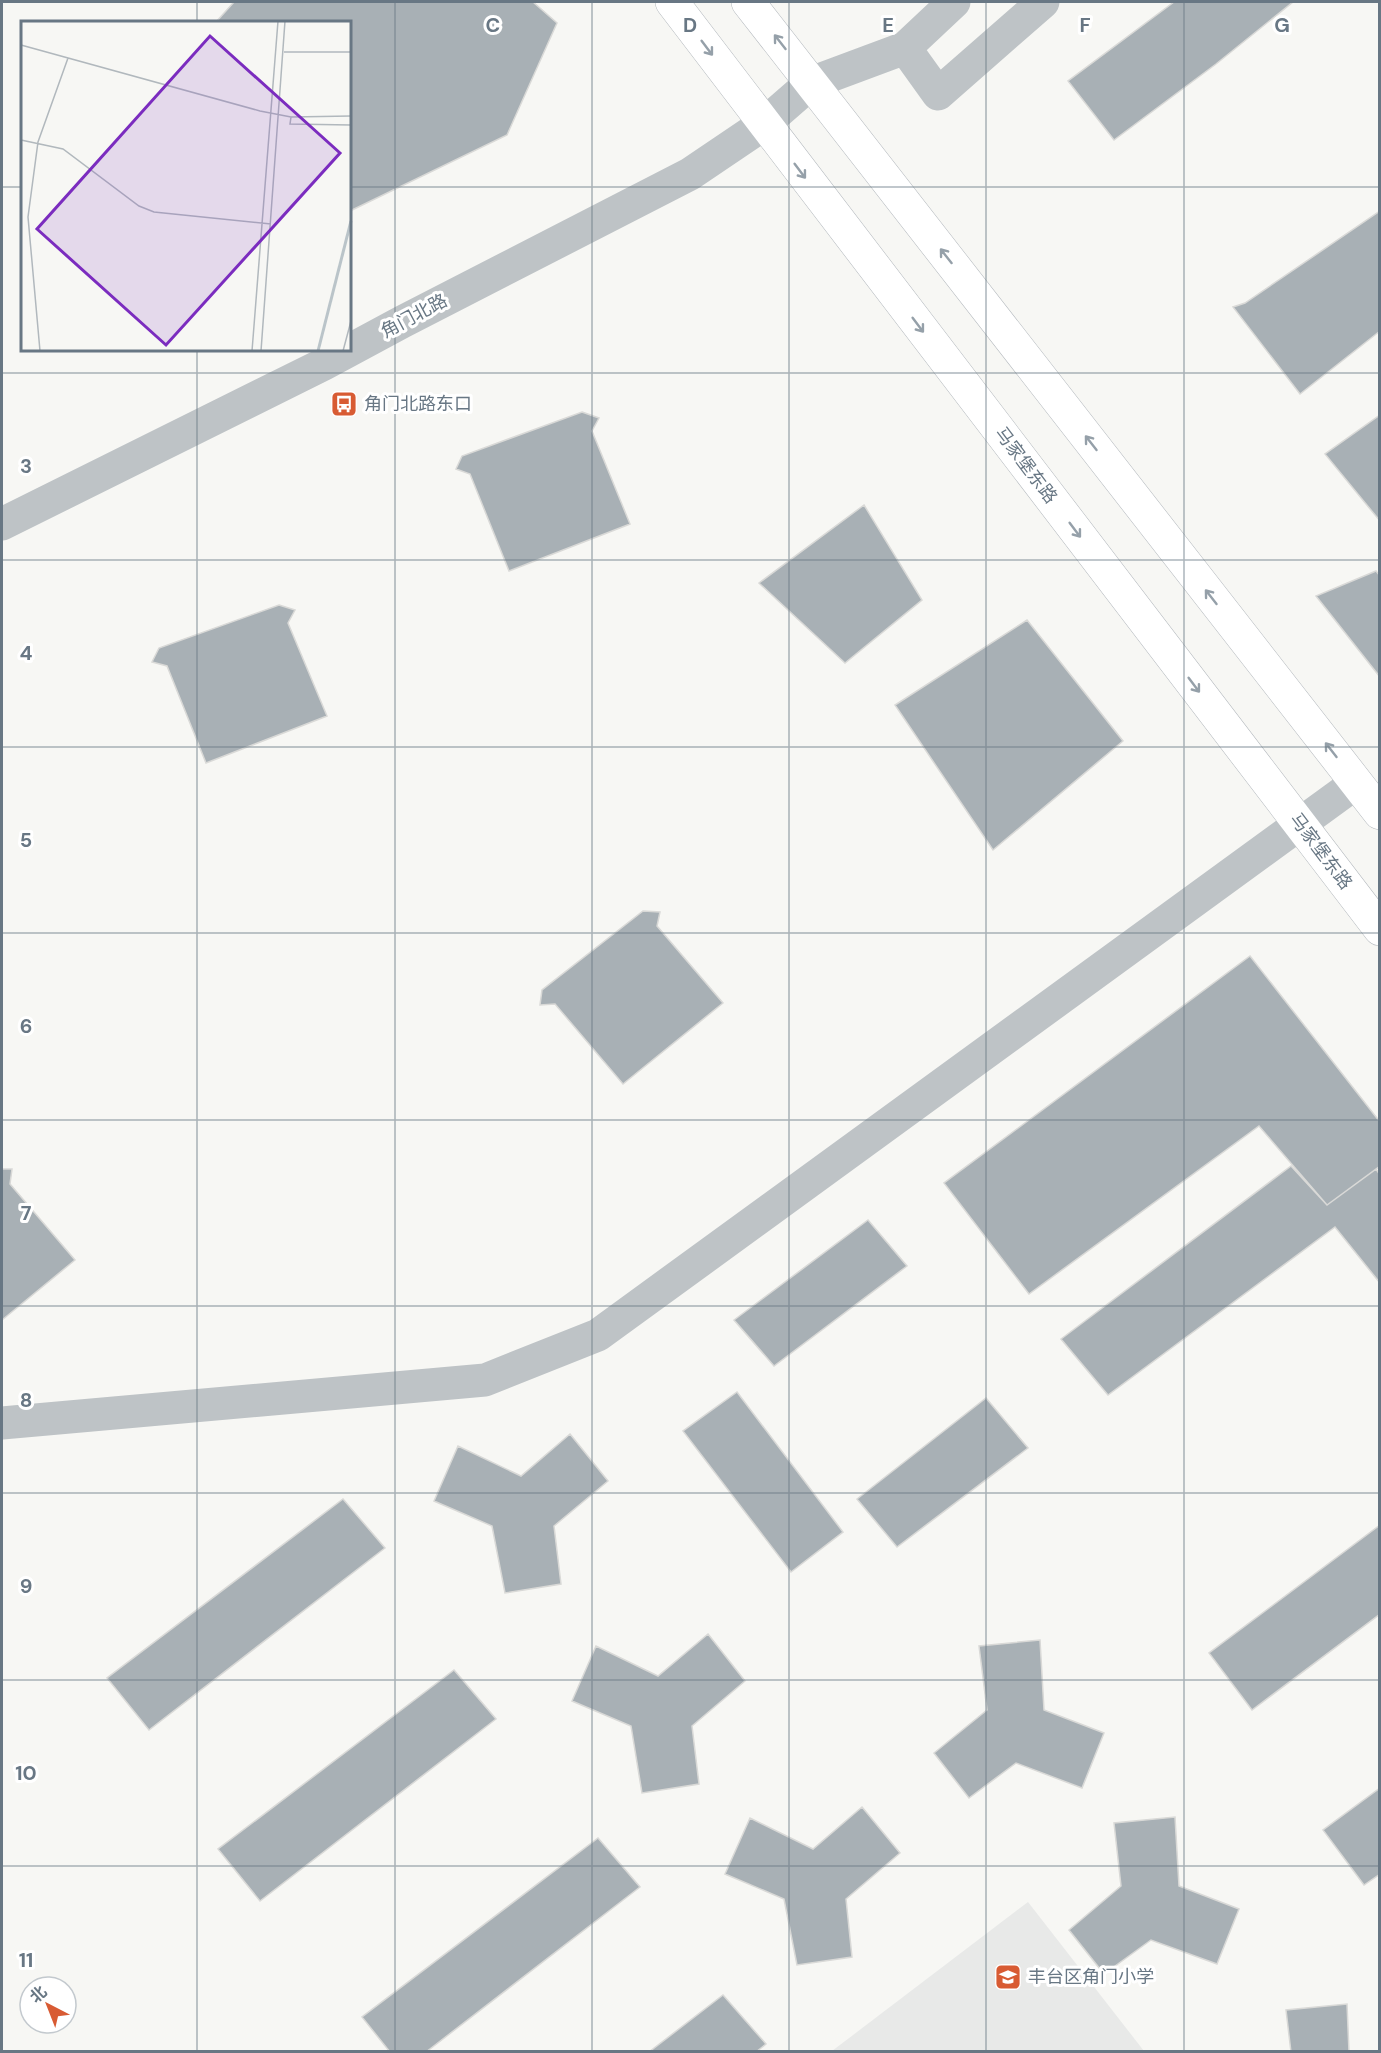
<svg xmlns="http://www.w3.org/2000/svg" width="1381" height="2053" viewBox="0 0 1381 2053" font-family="'DM Sans','Noto Sans SC',sans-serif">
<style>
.built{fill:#e8e9e8}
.building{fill:#a8b0b5;stroke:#d9d9d7;stroke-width:1.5}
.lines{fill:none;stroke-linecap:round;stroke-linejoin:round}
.secondary-casing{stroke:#b3b8bd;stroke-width:34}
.minor{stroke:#bec3c6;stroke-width:33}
.tertiary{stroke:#bec3c6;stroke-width:33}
.secondary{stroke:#fff;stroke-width:33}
.oneway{stroke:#95a0a9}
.grid{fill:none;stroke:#687784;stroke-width:1.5;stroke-opacity:0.55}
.labels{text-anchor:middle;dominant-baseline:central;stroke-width:6;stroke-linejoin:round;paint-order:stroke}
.street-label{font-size:18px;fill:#687784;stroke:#fff}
.poi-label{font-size:18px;fill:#687784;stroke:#fff;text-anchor:start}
.inset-river{fill:none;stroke:#bac4c9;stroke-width:3}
.inset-road{fill:none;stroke:#b1b8bd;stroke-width:1.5}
.view{fill:#7b2cbf;fill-opacity:0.15;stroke:#7b2cbf;stroke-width:3}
.inset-edge{fill:none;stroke:#687784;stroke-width:3}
.grid-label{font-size:20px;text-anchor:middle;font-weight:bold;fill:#687784;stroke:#fff;stroke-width:6;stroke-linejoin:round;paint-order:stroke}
</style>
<rect width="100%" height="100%" fill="#f7f7f4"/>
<path class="built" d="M1028,1902L1144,2051H832Z"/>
<path class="building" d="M234,2H533L557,23L507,135L350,211V22H216Z
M1174,2H1293L1216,64L1114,140L1068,81Z
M1380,211V331L1300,394L1233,307L1245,303Z
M582,412L599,418L592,431L630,524L509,571L470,474L456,469L462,456Z
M1380,415V521L1325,454Z
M864,505L922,600L845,663L759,583Z
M1376,571L1380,576V677L1316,596Z
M279,605L295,610L288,623L327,716L206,763L167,666L152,662L159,648Z
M1027,620L1123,741L993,850L895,705Z
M643,911L660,912L657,926L723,1003L623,1084L555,1004L540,1005L542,990Z
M1250,956L1380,1122V1166L1327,1205L1259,1126L1029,1294L944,1183Z
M1291,1166L1327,1205L1376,1169L1380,1175V1283L1335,1227L1108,1395L1061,1339Z
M2,1169H12L10,1184L75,1260L2,1320Z
M868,1220L907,1266L774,1366L734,1320Z
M737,1392L843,1532L791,1572L683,1431Z
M986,1398L1028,1448L897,1547L857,1499Z
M570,1434L608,1481L554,1526L561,1584L505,1593L492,1526L434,1501L458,1446L521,1476Z
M343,1499L385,1548L149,1730L107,1678Z
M1380,1525V1614L1252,1710L1209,1653Z
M708,1634L745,1681L692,1726L699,1784L642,1793L631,1726L572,1701L596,1646L658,1676Z
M1040,1640L1044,1710L1104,1733L1082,1788L1016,1763L969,1798L934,1753L987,1710L979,1646Z
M454,1670L496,1719L260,1901L218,1849Z
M1380,1788V1874L1364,1885L1323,1830Z
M862,1807L900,1853L846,1899L852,1957L797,1965L784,1899L725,1874L750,1818L813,1849Z
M1175,1817L1179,1886L1239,1909L1217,1964L1151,1940L1104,1974L1069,1930L1121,1886L1114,1823Z
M598,1838L640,1887L426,2052H390L362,2017Z
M723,1995L766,2044L756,2052H649Z
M1347,2004L1349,2052H1291L1286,2010Z"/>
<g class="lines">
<defs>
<path id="secondary" d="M672,2L1380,929
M748,2L1380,813"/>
</defs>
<use href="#secondary" class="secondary-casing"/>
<path class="minor" d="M905,48L938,94L1043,2
M811,83L905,48L954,2
M2,1423L485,1380L598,1335L1356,783"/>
<path class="tertiary" d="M2,524L324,364L402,322L690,174L764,124L811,83"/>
<use href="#secondary" class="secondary"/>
</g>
<defs><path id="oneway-shaft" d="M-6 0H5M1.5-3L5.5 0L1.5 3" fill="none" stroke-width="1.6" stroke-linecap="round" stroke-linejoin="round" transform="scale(1.5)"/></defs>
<g class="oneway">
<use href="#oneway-shaft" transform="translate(780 42) rotate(-128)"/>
<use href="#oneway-shaft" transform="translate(707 48) rotate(53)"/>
<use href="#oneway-shaft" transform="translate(800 171) rotate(53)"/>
<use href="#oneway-shaft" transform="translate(946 256) rotate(-128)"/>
<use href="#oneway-shaft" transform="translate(918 325) rotate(53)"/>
<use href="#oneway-shaft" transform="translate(1091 443) rotate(-128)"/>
<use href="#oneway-shaft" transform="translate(1075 530) rotate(53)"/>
<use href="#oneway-shaft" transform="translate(1211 597) rotate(-128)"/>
<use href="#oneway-shaft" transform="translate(1194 685) rotate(53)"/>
<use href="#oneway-shaft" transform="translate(1331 750) rotate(-128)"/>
</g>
<path class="grid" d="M197,2V22M395,2V2052M592,2V2052M789,2V2052M986,2V2052M1184,2V2052M2,187H22M350,187H1380M197,350V2052M2,373H1380M2,560H1380M2,747H1380M2,933H1380M2,1120H1380M2,1306H1380M2,1493H1380M2,1680H1380M2,1866H1380"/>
<defs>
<symbol id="bus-square" viewBox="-11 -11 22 22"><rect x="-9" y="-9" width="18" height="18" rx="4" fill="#d85b33" stroke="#fff"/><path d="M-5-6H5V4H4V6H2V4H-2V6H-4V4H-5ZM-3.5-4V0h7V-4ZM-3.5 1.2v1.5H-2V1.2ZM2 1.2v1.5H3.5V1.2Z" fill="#fff"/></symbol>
<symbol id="school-square" viewBox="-11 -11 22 22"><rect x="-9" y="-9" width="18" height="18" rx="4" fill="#d85b33" stroke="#fff"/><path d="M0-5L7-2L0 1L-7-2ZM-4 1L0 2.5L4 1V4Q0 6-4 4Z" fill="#fff"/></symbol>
</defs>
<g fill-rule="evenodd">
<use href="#bus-square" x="329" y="389" width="30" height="30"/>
<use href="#school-square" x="993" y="1962" width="30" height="30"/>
</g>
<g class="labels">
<g class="street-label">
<text transform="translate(414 316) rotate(-28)">角门北路</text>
<text transform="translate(1026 465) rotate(53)">马家堡东路</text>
<text transform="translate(1321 851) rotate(53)">马家堡东路</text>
</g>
<g class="poi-label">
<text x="364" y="404">角门北路东口</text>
<text x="1028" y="1977">丰台区角门小学</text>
</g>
</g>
<g transform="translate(21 21)">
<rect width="330" height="330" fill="#f7f7f4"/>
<path class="inset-river" d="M297,330L330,200"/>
<path class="inset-road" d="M0,24L239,90L270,96L330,95M263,31H330M270,96L269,103L330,104M0,119L42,128L118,185L133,191L250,203M19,330L7,196L17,121L47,37M231,330L257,0M240,330L264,0M322,330L330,300"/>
<path class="view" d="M189,15L319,132L145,324L16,208Z"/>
<rect width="330" height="330" class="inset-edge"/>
</g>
<g class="grid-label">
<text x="493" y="32">C</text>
<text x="690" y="32">D</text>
<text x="888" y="32">E</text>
<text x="1085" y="32">F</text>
<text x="1282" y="32">G</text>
<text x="26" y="473">3</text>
<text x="26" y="660">4</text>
<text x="26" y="847">5</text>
<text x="26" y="1033">6</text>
<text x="26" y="1220">7</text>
<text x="26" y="1407">8</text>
<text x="26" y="1593">9</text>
<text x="26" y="1780">10</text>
<text x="26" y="1967">11</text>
</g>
<rect width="1381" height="2053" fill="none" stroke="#687784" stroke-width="6"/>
<g transform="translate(48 2005) rotate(318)"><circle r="28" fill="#ffffff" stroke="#c3c9ce" stroke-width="1.5"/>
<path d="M0-4.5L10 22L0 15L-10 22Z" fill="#d85b33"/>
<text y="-9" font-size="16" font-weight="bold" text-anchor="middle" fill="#687784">北</text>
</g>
</svg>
